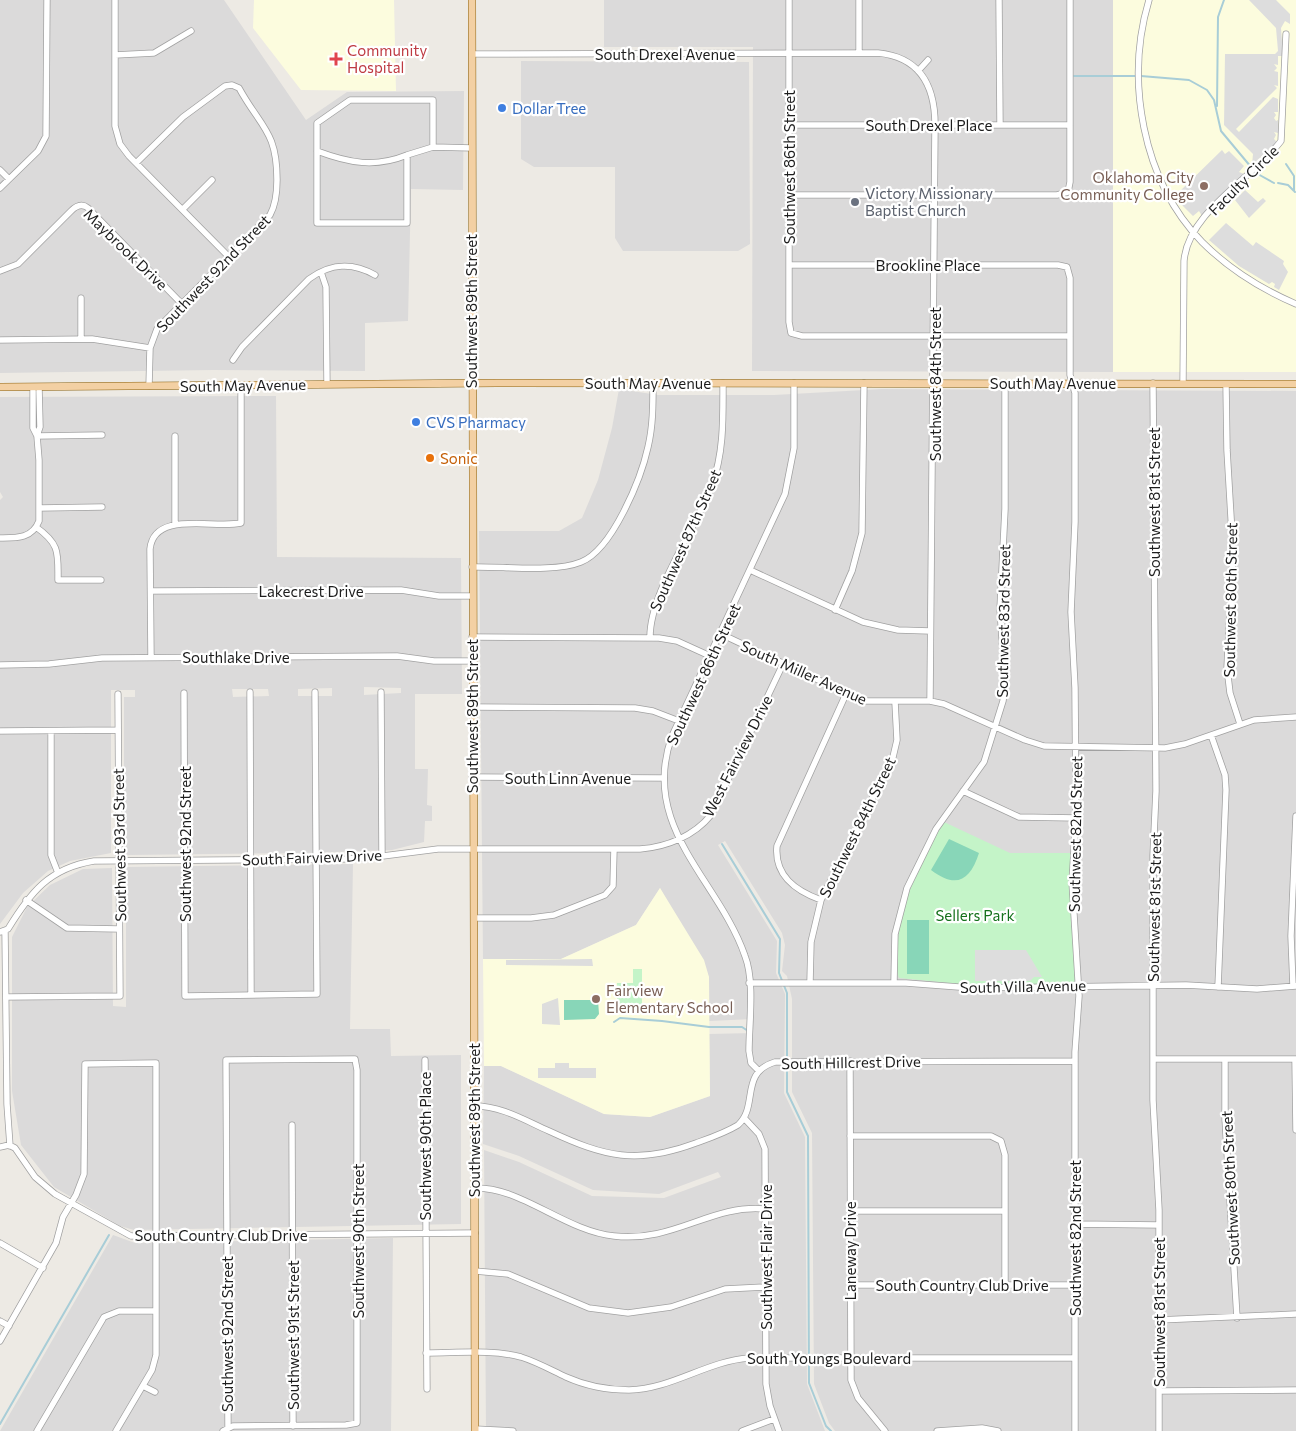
<svg xmlns="http://www.w3.org/2000/svg" width="1296" height="1431" viewBox="0 0 1296 1431" font-family="Commissioner,sans-serif">
<style>
.residential{fill:#dbdada;fill-rule:evenodd}
.education{fill:#fcfcde}
.park{fill:#c4f4c8}
.pitch{fill:#88d6b8}
.parking{fill:#ddd}
.lines{fill:none;stroke-linecap:round;stroke-linejoin:round}
.stream{stroke:#a8cdd7;stroke-width:2}
.minor-casing{stroke:#a1a1a1;stroke-width:7}
.major-casing{stroke:#89600d;stroke-width:8}
.minor{stroke:#fff;stroke-width:5.5}
.major{stroke:#f3d0a3;stroke-width:7}
.health-dot{fill:#e0444e;stroke:#fff;stroke-width:2}
.shop-dot{fill:#3f7fe0;stroke:#fff;stroke-width:2}
.education-dot{fill:#8d6e63;stroke:#fff;stroke-width:2}
.worship-dot{fill:#6b7280;stroke:#fff;stroke-width:2}
.food-dot{fill:#e8710a;stroke:#fff;stroke-width:2}
.labels{text-anchor:middle;dominant-baseline:central;stroke-width:4.5;stroke-linejoin:round;paint-order:stroke}
.health-label{font-size:15px;fill:#be3a42;stroke:#fff;text-anchor:start}
.street-label{font-size:15px;fill:#1d1d1d;stroke:#fff}
.shop-label{font-size:15px;fill:#366cbe;stroke:#fff;text-anchor:start}
.education-label{font-size:15px;fill:#785e54;stroke:#fff;text-anchor:end}
.worship-label{font-size:15px;fill:#5b616d;stroke:#fff;text-anchor:start}
.food-label{font-size:15px;fill:#c56008;stroke:#fff;text-anchor:start}
.park-label{font-size:15px;fill:#15711c;stroke:#fff}
</style>
<rect width="100%" height="100%" fill="#edeae4"/>
<path class="residential" d="M0,0H224L306,120L347,92L464,91L463,190L411,189L408,321L365,323V371L213,370L0,373Z
M604,0H1113V372L752,371L753,47H604Z
M521,61L749,62L750,244L738,251H623L615,238V167H534L521,159Z
M619,389L658,395H774L882,389L1296,391V1431H835L829,1423L814,1384L812,1133L792,1092V999L787,976L782,971L785,945L782,933L725,841L718,845L777,941L776,973L785,994L784,1093L805,1137L807,1384L825,1431H486L484,1150L519,1162L592,1196L664,1198L721,1177L718,1172L659,1194L593,1190L519,1156L483,1144L484,1066H501L604,1114L650,1117L710,1096L709,1034L753,1033V1019L709,1021V977L660,888L636,925L561,959H483L479,531H559L582,518L598,480L612,428Z
M276,396L277,557L461,558L462,694H415V769H428L427,805L432,806V821H425L424,842L392,850L307,853L128,855L124,853V697H135V690H111V853L70,861L48,871L23,893L0,924V500L3,497L0,492V397ZM364,687L401,688V693L364,695ZM332,688V696H298V689ZM232,689H268L269,696L233,697Z
M353,864L350,1029H390L391,1056L461,1055V1224L134,1230L120,1226L54,1187L21,1145L12,1091V937L27,907L50,885L83,869L112,868L113,1006L126,1007V867Z
M113,1235L135,1243L393,1238L391,1431H0Z"/>
<path class="education" d="M254,0H394L396,91L301,90L253,28Z
M1113,0H1296V372H1113Z
M660,888L704,960L709,977L710,1096L650,1117L604,1114L501,1066H484L483,959H561L636,925Z"/>
<path class="park" d="M944,822L1010,853H1071C1067,896 1074,937 1075,980L1073,984L969,985L899,978C896,971 897,963 897,955C898,908 919,861 944,822Z
M633,969H642V1009H617V983H633Z"/>
<path class="pitch" d="M949,839L979,853C970,881 956,889 931,870Z
M907,920H929V974H907Z
M564,1000H598L599,1014L595,1019L564,1020Z"/>
<path class="parking" d="M1249,0H1276L1290,14V24L1285,21L1281,28L1283,56H1278V65L1274,64L1277,68L1274,71L1278,72V86L1274,85L1277,88L1236,129L1239,132L1273,97L1278,99V112H1274L1276,115L1274,118L1276,121L1278,120V133L1274,132L1276,135L1274,139L1277,142L1252,165L1253,154L1224,125L1225,54H1275L1278,51L1276,28Z
M1222,150L1225,154L1229,151L1244,166L1239,172L1244,174L1202,216L1199,211L1193,216L1178,201L1181,197L1178,193Z
M1245,190L1258,202L1263,198L1266,201L1249,218L1235,200Z
M1226,223L1253,246L1256,242L1284,261L1283,264L1288,272L1279,290L1274,287L1275,284L1272,282L1269,284L1239,266L1209,240Z
M975,950H1026L1042,977H1034L1030,981H975Z
M592,959L593,966L506,965V960Z
M558,998L560,1025L542,1024V1004Z
M555,1063H569V1068H596V1078H538V1068H555Z"/>
<g class="lines">
<path class="stream" d="M1074,76H1136
M1141,76L1189,80L1207,90L1214,100L1221,131L1251,167
M1217,106L1218,17L1224,0
M1286,164L1294,176V191
M1256,173L1274,183
M1278,183L1288,185L1295,192
M722,844L780,939L779,973L787,993V1059
M614,1022L620,1018L662,1021L709,1027H742L748,1031
M787,1064V1092L808,1136L809,1383L826,1426L831,1431
M0,1424L109,1235"/>
<defs>
<path id="minor" d="M115,0V126L120,144L129,156L229,257
M789,0V322L791,333L802,336H1070
M859,0V53
M999,0L1000,125
M1149,0C1125,80 1142,180 1202,242C1229,269 1261,289 1296,304
M472,54L878,53C920,57 935,86 935,125C935,317 933,509 930,701
M115,55L154,53L191,31
M918,71L928,60
M789,125H1070
M433,147V100H350L317,123V223H407V155L433,147L472,148
M317,151C349,163 375,168 407,155
M136,163L183,117L225,86L232,85L239,88C261,128 277,131 277,180C277,193 276,204 270,215L157,329L150,348L149,386
M0,170L9,179
M0,188L38,151L46,136L47,0
M789,195H1057L1068,192L1070,182V0
M183,209L212,180
M789,265H1058L1067,267L1070,278V375L1075,393V522L1071,612L1075,688L1076,818L1072,882L1079,996L1075,1052V1431
M0,271L18,264L71,211C76,206 82,203 88,208L182,304
M321,272L326,287L327,384
M81,298V339
M0,340L92,339L150,348
M233,360L242,347L309,279C331,263 352,262 375,275
M1153,383L1156,791L1153,856V1100L1159,1210V1431
M1183,383L1184,261C1188,212 1253,178 1281,141L1286,34
M1226,384L1227,450L1233,551L1227,668L1230,693L1240,724
M37,436L102,435
M37,436L40,427L39,387
M175,436V524
M40,508L102,507
M36,527C60,544 58,553 58,580H101
M0,538C16,538 32,539 39,521V460L37,436L33,428V387
M472,567C502,566 554,573 581,562C612,550 641,479 648,447C653,426 653,405 653,383
M750,570L863,622L898,630L930,631
M151,591L401,590L439,596H472
M835,610L852,571L862,533L864,383
M721,634L863,701H930L944,704L1025,740L1044,746L1165,748L1185,744L1254,720L1296,717
M472,637L659,638L677,641L710,656
M650,637C650,592 695,530 712,485C724,452 723,418 723,383
M151,657L150,549C154,510 214,529 241,523V385
M0,665L49,664L102,658L397,656L434,661H472
M250,692L251,994
M381,692L382,856
M184,693L185,996L317,994L315,692
M472,707L635,708L653,711L679,721
M0,731L118,730
M51,731V855L58,873
M1211,735L1225,775L1226,790L1218,987
M472,777L664,778
M963,791L1019,817L1076,818
M26,900L67,928L119,929
M821,900C796,891 774,876 777,846L846,694
M474,918H531L554,915L605,895L613,886L614,849
M5,931L7,1104L10,1146
M0,932L8,929C30,893 49,868 94,861L345,859L375,857L438,849H640C667,847 694,836 711,815L783,664
M810,982L811,942L821,900L893,757L897,740L895,702
M894,982L895,934L907,888L936,829L984,762L1003,701L1005,684L1000,609L1005,509V383
M749,983H906L972,988L1186,985L1257,989L1296,986
M1293,986L1291,936L1296,816
M6,997L120,996L118,694
M1153,1059H1296
M1225,1059V1118L1237,1318
M1295,1059L1296,1130
M425,1060L427,1389
M850,1061L851,1380L858,1398L885,1431
M759,1071L751,1063L749,1051C749,1023 755,982 745,956C719,880 639,827 672,736L785,494L794,448V383
M474,1106C502,1106 524,1120 549,1131C605,1157 637,1165 696,1143C710,1138 725,1133 738,1125C759,1106 739,1073 775,1062L1075,1061
M745,1119L759,1134L765,1149L766,1384L770,1406L779,1431
M292,1125L293,1426
M850,1136H991L1001,1141L1005,1155V1285
M0,1147L9,1145L15,1148L35,1177L55,1194L131,1236L475,1233
M474,1188C520,1186 565,1231 614,1236C674,1243 711,1204 765,1209
M850,1211H1005
M1075,1224L1159,1225
M0,1243L43,1268
M475,1271L508,1274L589,1308L628,1313L671,1307L725,1289L766,1287
M850,1285H1075
M1159,1320L1296,1314
M0,1321L9,1326
M0,1341L56,1243L63,1217L76,1195L84,1174L85,1064L156,1063V1355L152,1370L116,1431
M426,1353C457,1353 491,1349 521,1357C537,1362 551,1370 566,1377C586,1386 607,1390 629,1390C672,1389 707,1361 749,1358H1075
M143,1386L155,1392
M1159,1391L1296,1390
M475,1429L513,1431
M37,1431L104,1317L119,1311H156
M223,1431L233,1426L346,1425L357,1423V1070L355,1059L226,1060L228,1427
M742,1431L774,1419
M937,1431L982,1428L998,1431"/>
<path id="major" d="M472,0L475,1431
M0,387L497,383L1296,384"/>
</defs>
<use href="#minor" class="minor-casing"/>
<use href="#major" class="major-casing"/>
<use href="#minor" class="minor"/>
<use href="#major" class="major"/>
</g>
<path class="health-dot" d="M333.5 51.5h5v5h5v5h-5v5h-5v-5h-5v-5h5z"/>
<g class="shop-dot">
<circle cx="502" cy="108" r="5"/>
<circle cx="416" cy="422" r="5"/>
</g>
<g class="education-dot">
<circle cx="1204" cy="186" r="5"/>
<circle cx="596" cy="999" r="5"/>
</g>
<circle class="worship-dot" cx="855" cy="202" r="5"/>
<circle class="food-dot" cx="430" cy="458" r="5"/>
<g class="labels">
<g class="health-label">
<text x="347" y="50">Community<tspan x="347" dy="17">Hospital</tspan></text>
</g>
<g class="street-label">
<text x="665" y="54">South Drexel Avenue</text>
<text x="929" y="125">South Drexel Place</text>
<text transform="translate(789 167) rotate(-90)">Southwest 86th Street</text>
<text transform="translate(1243 180) rotate(-45)">Faculty Circle</text>
<text transform="translate(126 249) rotate(44)">Maybrook Drive</text>
<text x="928" y="265">Brookline Place</text>
<text transform="translate(213 273) rotate(-46)">Southwest 92nd Street</text>
<text transform="translate(471 311) rotate(-90)">Southwest 89th Street</text>
<text x="648" y="383">South May Avenue</text>
<text x="1053" y="383">South May Avenue</text>
<text transform="translate(935 384) rotate(-90)">Southwest 84th Street</text>
<text transform="translate(243 385) rotate(-1)">South May Avenue</text>
<text transform="translate(1154 502) rotate(-90)">Southwest 81st Street</text>
<text transform="translate(685 540) rotate(-66)">Southwest 87th Street</text>
<text x="311" y="591">Lakecrest Drive</text>
<text transform="translate(1230 600) rotate(-89)">Southwest 80th Street</text>
<text transform="translate(1003 621) rotate(-89)">Southwest 83rd Street</text>
<text x="236" y="657">Southlake Drive</text>
<text transform="translate(804 672) rotate(24)">South Miller Avenue</text>
<text transform="translate(703 674) rotate(-65)">Southwest 86th Street</text>
<text transform="translate(472 716) rotate(-90)">Southwest 89th Street</text>
<text transform="translate(737 756) rotate(-63)">West Fairview Drive</text>
<text x="568" y="778">South Linn Avenue</text>
<text transform="translate(857 827) rotate(-64)">Southwest 84th Street</text>
<text transform="translate(1075 834) rotate(-89)">Southwest 82nd Street</text>
<text transform="translate(185 844) rotate(-90)">Southwest 92nd Street</text>
<text transform="translate(119 845) rotate(-91)">Southwest 93rd Street</text>
<text transform="translate(312 857) rotate(-2)">South Fairview Drive</text>
<text transform="translate(1154 907) rotate(-89)">Southwest 81st Street</text>
<text transform="translate(1023 986) rotate(-1)">South Villa Avenue</text>
<text transform="translate(851 1062) rotate(-1)">South Hillcrest Drive</text>
<text transform="translate(474 1120) rotate(-90)">Southwest 89th Street</text>
<text transform="translate(425 1146) rotate(-90)">Southwest 90th Place</text>
<text transform="translate(1230 1188) rotate(-93)">Southwest 80th Street</text>
<text x="221" y="1235">South Country Club Drive</text>
<text transform="translate(1075 1238) rotate(-90)">Southwest 82nd Street</text>
<text transform="translate(358 1241) rotate(-90)">Southwest 90th Street</text>
<text transform="translate(850 1251) rotate(-90)">Laneway Drive</text>
<text transform="translate(766 1257) rotate(-90)">Southwest Flair Drive</text>
<text x="962" y="1285">South Country Club Drive</text>
<text transform="translate(1159 1312) rotate(-90)">Southwest 81st Street</text>
<text transform="translate(227 1334) rotate(-90)">Southwest 92nd Street</text>
<text transform="translate(293 1335) rotate(-90)">Southwest 91st Street</text>
<text x="829" y="1358">South Youngs Boulevard</text>
</g>
<g class="shop-label">
<text x="512" y="108">Dollar Tree</text>
<text x="426" y="422">CVS Pharmacy</text>
</g>
<g class="education-label">
<text x="1194" y="177">Oklahoma City<tspan x="1194" dy="17">Community College</tspan></text>
<text x="606" y="990" text-anchor="start">Fairview<tspan x="606" dy="17">Elementary School</tspan></text>
</g>
<g class="worship-label">
<text x="865" y="193">Victory Missionary<tspan x="865" dy="17">Baptist Church</tspan></text>
</g>
<g class="food-label">
<text x="440" y="458">Sonic</text>
</g>
<g class="park-label">
<text x="975" y="915">Sellers Park</text>
</g>
</g>
</svg>
